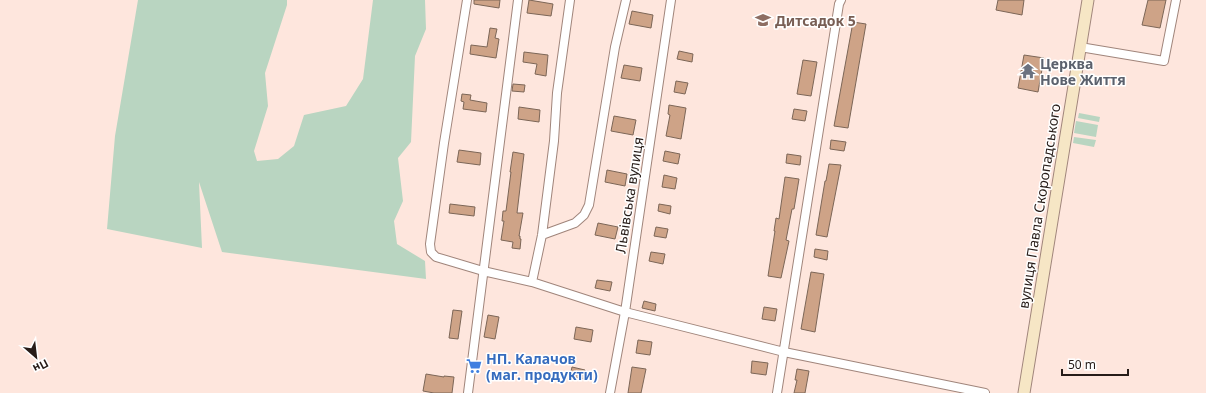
<svg xmlns="http://www.w3.org/2000/svg" width="1206" height="393" viewBox="0 0 1206 393" font-family="'Noto Sans',sans-serif">
<style>
.green{fill:#b9d5c1}
.building{fill:#cea387;stroke:#7c6657}
.lines{fill:none;stroke-linecap:round;stroke-linejoin:round}
.street-casing{stroke:#a0857b;stroke-width:10}
.secondary-casing{stroke:#a0857b;stroke-width:13}
.street{stroke:#fff;stroke-width:8}
.secondary{stroke:#f6e6c5;stroke-width:11}
.labels{text-anchor:middle;dominant-baseline:central;stroke-width:3;stroke-linejoin:round;paint-order:stroke}
.education-label{font-size:14px;font-weight:bold;fill:#785e54;stroke:#fff;text-anchor:start}
.worship-label{font-size:14px;font-weight:bold;fill:#5b616d;stroke:#fff;text-anchor:start}
.street-label{font-size:14px;fill:#271c18;stroke:#fff}
.shop-label{font-size:14px;font-weight:bold;fill:#366cbe;stroke:#fff;text-anchor:start}
</style>
<rect width="100%" height="100%" fill="#fee6dd"/>
<path class="green" d="M138,0H287V5L265,73L268,106L254,151L257,161L278,159L294,146L304,115L346,106L363,79L373,0H425L426,29L415,56L411,142L398,158L403,201L394,221L397,244L425,261L426,279L222,252L199,182L202,248L107,229L115,136Z
M1079,113L1100,117L1099,122L1078,118Z
M1076,121L1098,125L1096,137L1074,133Z
M1074,137L1096,140L1094,147L1073,143Z"/>
<path class="building" d="M474,0H500L499,8L474,4Z
M529,0L553,4L551,16L527,13Z
M998,0H1024L1022,15L996,10Z
M1148,0H1166L1160,28L1142,25Z
M632,11L653,15L651,28L629,24Z
M853,22L866,24L848,128L834,126Z
M490,28L497,29L495,38L499,39L496,58L470,54L471,45L487,47Z
M679,51L693,54L692,62L677,59Z
M524,52L548,55L546,76L535,74L537,64L523,62Z
M1024,55L1044,58L1038,92L1018,88Z
M803,60L817,62L811,96L797,94Z
M624,65L642,68L640,81L621,78Z
M676,81L688,83L685,94L674,92Z
M513,84L525,85L524,92L512,91Z
M462,94L471,95L470,100L487,103L486,112L463,109L464,102L461,101Z
M669,105L686,108L681,139L666,136L670,115L668,114Z
M519,107L540,110L539,122L518,119Z
M794,109L807,111L805,121L792,119Z
M614,116L636,120L633,135L611,131Z
M831,140L846,142L844,151L830,149Z
M459,150L481,153L480,165L457,162Z
M665,151L680,154L678,164L663,161Z
M513,152L524,154L517,213H523L519,236H520V239H521L520,249L512,248L513,242L501,240L504,221H502L503,211H506L511,172H510Z
M787,154L801,156L800,165L786,163Z
M829,164L841,165L827,237L816,235L825,181H826Z
M607,170L627,174L625,186L605,182Z
M664,175L677,178L675,189L662,187Z
M785,177L799,179L794,209H792L786,240L789,241L781,278L768,276L775,231H774L776,218L779,219Z
M450,204L475,207L474,216L449,213Z
M659,204L671,206L670,214L658,211Z
M598,223L618,227L615,239L595,235Z
M656,227L668,229L666,238L654,236Z
M815,249L828,251L827,260L814,257Z
M651,252L665,254L663,264L649,261Z
M811,272L824,274L815,332L801,329Z
M597,280L612,282L610,291L595,288Z
M644,301L656,304L655,311L642,308Z
M764,307L777,309L775,321L762,319Z
M453,310L462,311L458,339L449,338Z
M488,315L499,317L495,339L484,337Z
M576,327L593,330L591,342L574,339Z
M638,340L652,342L650,355L636,353Z
M752,361L768,363L766,375L751,373Z
M572,367L585,370L584,379L570,376Z
M632,367L646,369L641,393H628Z
M797,369L809,371L805,393H794L797,380H795Z
M426,374L444,377V376L454,377L452,393H434L423,391Z"/>
<g class="lines">
<defs>
<path id="street" d="M467,0L444,143L430,244L431,252L436,257L483,271L532,282L625,312L784,352L985,393
M1080,47L1164,61L1176,0
M542,235L575,223L584,215L589,205L615,47L626,0
M532,282L542,235L554,141L557,93L570,0
M468,393L518,0
M610,393L625,312L671,0
M777,393L839,4L841,0"/>
<path id="secondary" d="M1024,393L1088,0"/>
</defs>
<use href="#street" class="street-casing"/>
<use href="#secondary" class="secondary-casing"/>
<use href="#street" class="street"/>
<use href="#secondary" class="secondary"/>
</g>
<defs>
<symbol id="school-bare" viewBox="-9 -9 18 18"><path d="M0-5L7-2L0 1L-7-2ZM-4 1L0 2.5L4 1V4Q0 6-4 4Z" fill="#8d6e63" stroke="#fff" stroke-width="2.5" paint-order="stroke"/></symbol>
<symbol id="temple-bare" viewBox="-9 -9 18 18"><path d="M0-6L5-2H3V0L6.5 2.5H4V6H1.5V3h-3V6H-4V2.5H-6.5L-3 0V-2H-5Z" fill="#6b7280" stroke="#fff" stroke-width="2.5" paint-order="stroke"/></symbol>
<symbol id="supermarket-bare" viewBox="-9 -9 18 18"><path d="M-6-5.5h2.5l.6 2H6L4.5 2H-2.5L-4.4-4H-6ZM-1.5 3.2a1.3 1.3 0 1 0 .1 0ZM3 3.2a1.3 1.3 0 1 0 .1 0Z" fill="#3f7fe0" stroke="#fff" stroke-width="2.5" paint-order="stroke"/></symbol>
</defs>
<g fill-rule="evenodd">
<use href="#school-bare" x="752" y="9" width="22" height="22"/>
<use href="#temple-bare" x="1017" y="60" width="22" height="22"/>
<use href="#supermarket-bare" x="463" y="355" width="22" height="22"/>
</g>
<g class="labels">
<g class="education-label">
<text x="775" y="20">Дитсадок 5</text>
</g>
<g class="worship-label">
<text x="1040" y="63">Церква<tspan x="1040" dy="16">Нове Життя</tspan></text>
</g>
<g class="street-label">
<text transform="translate(629 195) rotate(-81)">Львівська вулиця</text>
<text transform="translate(1039 206) rotate(-81)">вулиця Павла Скоропадського</text>
</g>
<g class="shop-label">
<text x="486" y="358">НП. Калачов<tspan x="486" dy="16">(маг. продукти)</tspan></text>
</g>
</g>
<g transform="translate(36 357) rotate(152)" stroke="#ffffff" stroke-width="3" paint-order="stroke">
<path d="M0-3L7 15L0 10L-7 15Z" fill="#271c18"/>
<text y="-6" font-size="11" font-weight="bold" text-anchor="middle" fill="#271c18">Пн</text>
</g>
<path d="M1062 369v6h66v-6" fill="none" stroke="#271c18" stroke-width="2"/>
<text x="1068" y="369" font-size="12" fill="#271c18" stroke="#ffffff" stroke-width="3" paint-order="stroke">50 m</text>
</svg>
